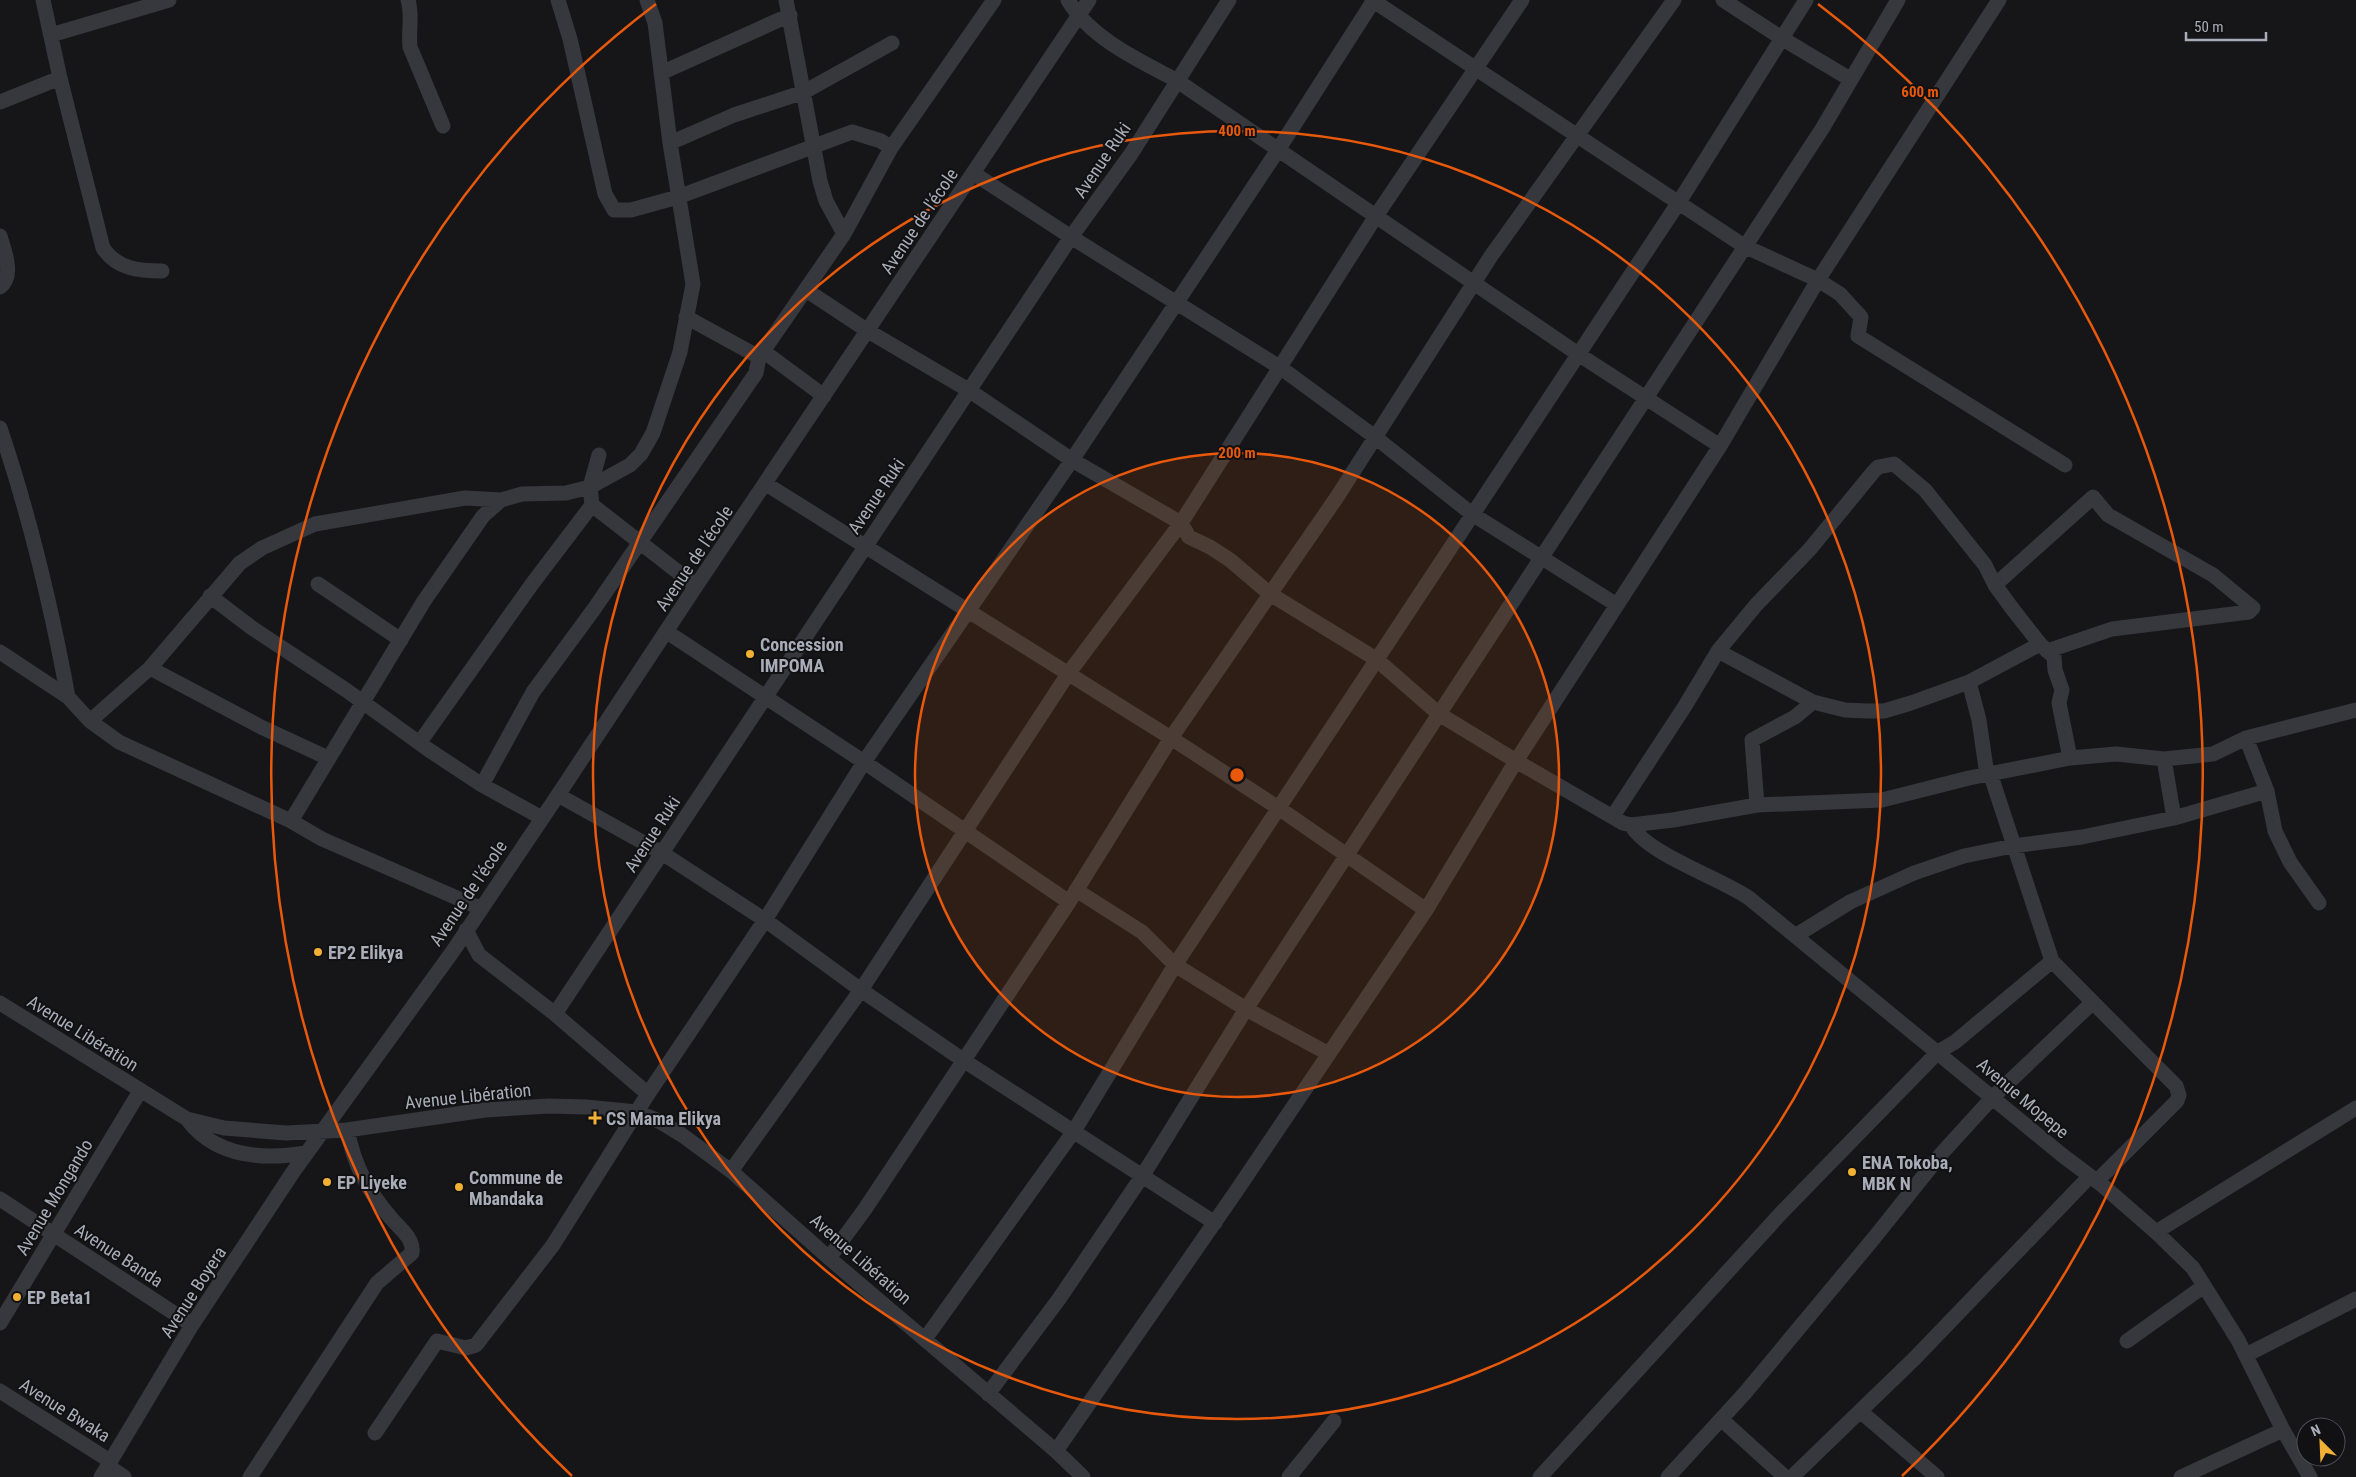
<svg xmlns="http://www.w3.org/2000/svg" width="2356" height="1477" viewBox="0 0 2356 1477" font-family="'Roboto Condensed',sans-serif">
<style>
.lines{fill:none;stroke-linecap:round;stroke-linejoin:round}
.minor{stroke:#37383d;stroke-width:15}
.ring{fill:none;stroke:#e8590c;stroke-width:2.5}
.poi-dot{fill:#f2b134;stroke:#111113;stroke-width:2}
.labels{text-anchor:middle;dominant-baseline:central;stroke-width:4;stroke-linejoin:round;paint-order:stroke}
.street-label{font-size:18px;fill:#a8adb8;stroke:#111113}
.poi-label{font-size:18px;font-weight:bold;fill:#a8adb8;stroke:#111113;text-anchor:start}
.centre{fill:#e8590c;stroke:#111113;stroke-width:2.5}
.ring-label{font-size:15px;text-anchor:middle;font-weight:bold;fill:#e8590c;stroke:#111113;stroke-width:4;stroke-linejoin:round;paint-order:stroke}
</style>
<rect width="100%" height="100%" fill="#161618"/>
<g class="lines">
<path class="minor" d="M43,0L60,78L103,248C117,269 139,271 162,271
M408,0C413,17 408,30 410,47L443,126
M558,0L570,39L605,194L614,210H631L678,197L852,132L881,141L891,148L844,234L759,357L686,317
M786,0L820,181L826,201L844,234
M1068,0C1090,38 1138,60 1176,80L1578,354L1720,446
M1372,0L1744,246L1818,280L1840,294L1861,317L1858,336L2065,465
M1723,0L1783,39L1850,79
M51,35L169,0
M661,73L790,15
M0,102L60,78
M670,143L734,115L804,92L892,43
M891,148L994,0
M973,173L1071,237L1281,368L1375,437L1472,514L1617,605
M0,236C4,250 15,276 0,287
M806,290L868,331L970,391L1072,460L1181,523L1189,537L1210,547L1230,560L1270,594L1376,659L1439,714L1516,761L1623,823L1631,825L1673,820L1757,805L1882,800L1969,778L2070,758L2116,754L2164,759L2213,754L2246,738L2356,710
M763,351L824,396
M0,428C30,517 51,605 68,697
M599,455L590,487L592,505L696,586
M766,484L1171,738L1280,809L1426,910
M318,584L401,640
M1995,585L2093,497L2108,515L2213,575L2253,608L2249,612L2112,629L2047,651
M210,596L252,628L346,690L429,750L482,785L542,818
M667,632L864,762L1069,902
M1718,651L1813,702L1845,710L1867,711H1884L1911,703L1969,682L2040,644
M0,652L68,697L90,721L119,742L291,821L322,839L480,908
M150,668L261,727L328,758
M90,721L150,668L240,563L262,548L315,524L465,498L501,500
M2246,738L2267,791L2275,831L2290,862L2319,903
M420,742L532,584L592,505
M2164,759L2174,818
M482,785L533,692L594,609L756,373L759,357
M558,795L662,853L765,920L861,990L963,1060L1215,1223
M1757,805L1752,740L1795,717L1813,702
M1613,816L1685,706L1718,651L1756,605L1810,549L1874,471L1878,467L1894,464L1925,490L1985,565L1995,585L2011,607L2040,644L2054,657L2055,670L2062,690L2059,703L2070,758
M291,821L424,601L483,516L501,500L522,494L566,493L590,487L630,465L641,454L653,433L680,352L693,284L670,143L655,23L647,0
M1631,825C1647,854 1718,877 1749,898L2062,1155L2102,1185L2156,1232L2193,1268L2238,1340L2283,1430L2310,1477
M1076,890L1142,932L1175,965L1246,1009L1329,1054
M466,930L479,955L555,1014L648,1094
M1795,936L1850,902L1914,873L1964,856L2013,846L2082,837L2174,818L2267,791
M2052,961L2176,1086L2179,1095L2177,1101L2097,1181
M0,1003L187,1119L224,1128L286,1133L347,1130L485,1110L549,1106L586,1107L637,1112L659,1121L682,1135L731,1171L829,1258L1056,1451L1083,1477
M555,1014L1071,237L1131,154L1229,0
M187,1119C215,1157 263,1160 306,1153
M731,1171L861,990L1068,674L1181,523L1376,216L1522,0
M0,1199L192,1325
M2156,1232L2356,1108
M829,1258L865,1209L1069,902L1171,738L1337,497L1491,256L1674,0
M0,1323L140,1091
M925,1339L1074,1131L1175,965L1679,202L1806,0
M2127,1341L2204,1286
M2246,1355L2356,1299
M0,1391L110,1461
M988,1394L1059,1299L1143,1175L1246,1009L1822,129L1898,0
M1860,1411L1937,1477
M1721,1419L1785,1477
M375,1433L437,1341L466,1348L476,1345L553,1245L648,1094L765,920L864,762L1072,460L1278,150L1374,0
M1056,1451L1235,1193L1426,910L1516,761L1720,446L1818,280L1999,0
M108,1466L124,1477
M101,1477L192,1325L293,1172L453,951L558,795L696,586L1089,0
M250,1477L377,1283L412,1253C414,1238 400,1229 391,1218C367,1190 355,1167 347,1130
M1289,1477L1334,1421
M1540,1477L1783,1211L1938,1052L1955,1042L2052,961L1990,773L1986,768L1979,720L1969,682
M1668,1477L1745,1393L1874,1238L1942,1153L1993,1097L2093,1002
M1792,1477L1915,1358L2090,1176
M2181,1477L2283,1430"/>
</g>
<circle cx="1237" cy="775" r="322" fill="#e8590c" fill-opacity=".12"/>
<g class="ring">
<circle cx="1237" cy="775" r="322"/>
<circle cx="1237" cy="775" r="644"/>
<path d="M572 1476A966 966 0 0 1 656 4M1818 4A966 966 0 0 1 1902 1476"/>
</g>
<g class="poi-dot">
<circle cx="750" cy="654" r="5"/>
<circle cx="318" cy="952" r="5"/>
<path d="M592.5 1110.5h5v5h5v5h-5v5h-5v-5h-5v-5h5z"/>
<circle cx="1852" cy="1172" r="5"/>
<circle cx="327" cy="1182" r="5"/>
<circle cx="459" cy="1187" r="5"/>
<circle cx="17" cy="1297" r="5"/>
</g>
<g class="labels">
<g class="street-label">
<text transform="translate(1102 160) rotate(-56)">Avenue Ruki</text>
<text transform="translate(919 221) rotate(-56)">Avenue de l'école</text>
<text transform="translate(876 496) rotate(-56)">Avenue Ruki</text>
<text transform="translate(694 558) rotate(-56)">Avenue de l'école</text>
<text transform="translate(652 834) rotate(-57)">Avenue Ruki</text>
<text transform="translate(468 893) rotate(-56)">Avenue de l'école</text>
<text transform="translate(83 1033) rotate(32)">Avenue Libération</text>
<text transform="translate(468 1096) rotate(-6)">Avenue Libération</text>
<text transform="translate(2023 1098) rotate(40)">Avenue Mopepe</text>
<text transform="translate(54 1197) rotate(-59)">Avenue Mongando</text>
<text transform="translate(119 1255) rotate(33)">Avenue Banda</text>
<text transform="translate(861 1259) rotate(41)">Avenue Libération</text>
<text transform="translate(193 1292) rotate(-57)">Avenue Boyera</text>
<text transform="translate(65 1410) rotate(32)">Avenue Bwaka</text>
</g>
<g class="poi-label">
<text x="760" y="644">Concession<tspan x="760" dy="21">IMPOMA</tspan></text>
<text x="328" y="952">EP2 Elikya</text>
<text x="606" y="1118">CS Mama Elikya</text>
<text x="1862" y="1162">ENA Tokoba,<tspan x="1862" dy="21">MBK N</tspan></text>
<text x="469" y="1177">Commune de<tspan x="469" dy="21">Mbandaka</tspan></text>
<text x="337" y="1182">EP Liyeke</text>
<text x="27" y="1297">EP Beta1</text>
</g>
</g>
<circle cx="1237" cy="775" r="8" class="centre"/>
<g class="ring-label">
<text x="1920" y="97">600 m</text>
<text x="1237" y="136">400 m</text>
<text x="1237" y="458">200 m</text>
</g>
<g transform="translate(2321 1442) rotate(336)"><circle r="24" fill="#111113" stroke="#4d4f55"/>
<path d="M0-4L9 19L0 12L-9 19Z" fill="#f2b134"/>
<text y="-8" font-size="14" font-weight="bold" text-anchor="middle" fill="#a8adb8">N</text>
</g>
<path d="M2186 32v8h80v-8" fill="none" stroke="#a8adb8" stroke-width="2.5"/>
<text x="2194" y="32" font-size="15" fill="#a8adb8" stroke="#111113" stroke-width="4" paint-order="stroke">50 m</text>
</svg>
